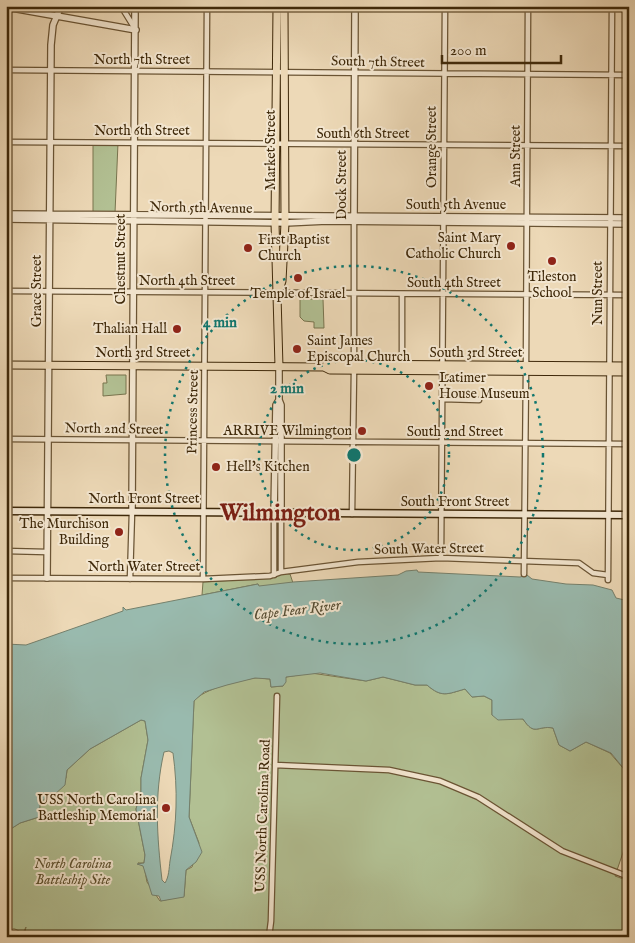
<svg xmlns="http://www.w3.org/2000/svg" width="635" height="943" viewBox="0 0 635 943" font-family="'IM FELL English',serif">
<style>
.green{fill:#b2c093;stroke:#78744e}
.water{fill:#99baae;stroke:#75806c;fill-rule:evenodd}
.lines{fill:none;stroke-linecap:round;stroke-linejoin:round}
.minor-casing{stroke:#6a5434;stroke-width:7}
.tertiary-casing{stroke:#6a5434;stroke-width:8}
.secondary-casing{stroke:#3e2809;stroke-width:9}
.primary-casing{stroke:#3e2809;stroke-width:9}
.minor{stroke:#f3e6d0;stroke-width:4.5}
.tertiary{stroke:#f3e6d0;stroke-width:5.5}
.secondary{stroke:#f3e6d0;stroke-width:6}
.primary{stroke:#edd9b7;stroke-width:7}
.ring{fill:none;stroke:#0f766e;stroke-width:2.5;stroke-dasharray:2.5 5}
.poi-dot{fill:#8f2418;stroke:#f3e6d0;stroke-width:2}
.labels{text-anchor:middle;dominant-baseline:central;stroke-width:4;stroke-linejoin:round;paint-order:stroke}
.street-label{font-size:14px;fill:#3e2809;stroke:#f3e6d0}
.poi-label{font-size:14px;fill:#3e2809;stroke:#f3e6d0;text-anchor:end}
.park-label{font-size:14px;font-style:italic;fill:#5b4e2c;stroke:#f3e6d0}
.water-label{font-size:15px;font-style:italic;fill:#554c32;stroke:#f3e6d0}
.town-label{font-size:24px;font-weight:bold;fill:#7a1f14;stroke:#f3e6d0}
.centre{fill:#0f766e;stroke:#f3e6d0;stroke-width:2.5}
.ring-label{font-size:15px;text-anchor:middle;font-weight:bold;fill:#0f766e;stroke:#f3e6d0;stroke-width:4;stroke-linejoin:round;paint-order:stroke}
</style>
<rect width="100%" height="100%" fill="#edd9b7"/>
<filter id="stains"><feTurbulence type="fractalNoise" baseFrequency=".004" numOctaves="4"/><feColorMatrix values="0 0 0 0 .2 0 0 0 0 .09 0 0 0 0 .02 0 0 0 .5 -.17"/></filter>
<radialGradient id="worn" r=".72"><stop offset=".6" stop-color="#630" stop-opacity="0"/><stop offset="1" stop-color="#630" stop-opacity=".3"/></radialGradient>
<path class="green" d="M93,143H118L115,213H93Z
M300,299H323L324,328H314V322L304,321L300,317Z
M106,375H126V394L103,396V383H107Z
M281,573L290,574L293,583L259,587L258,584L202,595L203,582L271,578Z
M311,673L366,681L383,677L415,685H427C442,698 447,694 465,689L472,697L484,696L492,700V715L523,719C535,737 537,725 553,728L559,745L570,751L586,742L610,753L629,775V835L615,876L629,881V937H24L26,927L23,933L15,929L6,928V832L20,823L39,817L40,804L49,794L52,796L66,778L67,770L90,749L141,720L145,721L148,740L141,778V792L136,809L145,855L144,863H138L144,866L147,882L160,901L184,896L186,870L192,867L199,843L189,817L194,701C203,689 240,680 255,678C260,677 265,679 270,679L271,687L283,686L286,677Z"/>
<path class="water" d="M417,570L418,572L520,577L527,575L532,579L566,584L593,585L612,590L616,598L629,601V775L611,753L586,742L570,751L559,745L553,728C537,725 535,737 523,719L498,720L492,715V700L484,696L472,697L465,689C447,694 442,698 427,685H415L383,677L366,681L320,673L286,677V682L283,686L271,687L270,679L255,678L227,685L204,692L194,701L189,817L202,852L196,862L186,870L184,897L161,901L159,896L152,895L143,866L137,864L144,863L145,855L136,809L141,792V778L148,740L145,721L141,720L90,749L67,770L65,785L53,796L49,794L40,804L39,817L20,823L6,832V644L26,645L123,611V607L126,610L258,584L259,586L293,582L398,575L406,571ZM169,751L173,753C178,790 177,824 170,861C169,868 169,877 165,883L162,880C157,837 154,795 164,752Z"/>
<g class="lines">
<defs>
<path id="minor" d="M121,6L134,27
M6,70L629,75
M6,142L629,146
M6,291L629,295
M402,294V365
M354,364V220
M526,366L528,6
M442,399L479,400
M6,439L629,444
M352,514L354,370
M6,551L47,552
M441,558L445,6
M281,572V513
M524,574L526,371
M274,575V513
M6,578L203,579L270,576L281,572L358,562L441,558L579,563L593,573L608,575
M130,579L132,512
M203,579L207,6
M608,580L612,6
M275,765L389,770L440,781L478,797L562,851L629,877
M269,937L271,921L277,696"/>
<path id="tertiary" d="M6,7L136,30
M6,214L629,218
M354,217L355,6
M6,219L285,223L327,221L629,224
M279,400L281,405V513
M132,512L135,6
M274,513L276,405L279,400V367
M47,578L51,45L53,25L61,6"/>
<path id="secondary" d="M6,511L629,515"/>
<path id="primary" d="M277,6L275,223L279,367
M278,293L282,281L285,223L284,6
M6,365L324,367L330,370L629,372
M324,367L330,364L629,366"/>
</defs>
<use href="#minor" class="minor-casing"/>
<use href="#tertiary" class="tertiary-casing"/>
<use href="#secondary" class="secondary-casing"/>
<use href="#primary" class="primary-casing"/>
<use href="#minor" class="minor"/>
<use href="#tertiary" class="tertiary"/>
<use href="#secondary" class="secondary"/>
<use href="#primary" class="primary"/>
</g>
<g class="ring">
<circle cx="354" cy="455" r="95"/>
<circle cx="354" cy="455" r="189"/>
</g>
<g class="poi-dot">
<circle cx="511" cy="246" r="5"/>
<circle cx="248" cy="248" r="5"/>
<circle cx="552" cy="261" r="5"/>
<circle cx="298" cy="278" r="5"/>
<circle cx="177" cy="329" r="5"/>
<circle cx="297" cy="349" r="5"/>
<circle cx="429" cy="386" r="5"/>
<circle cx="362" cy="431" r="5"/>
<circle cx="216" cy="467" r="5"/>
<circle cx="119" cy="532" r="5"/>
<circle cx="166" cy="808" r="5"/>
</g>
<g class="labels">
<g class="street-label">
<text x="142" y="60">North 7th Street</text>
<text transform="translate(378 62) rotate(1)">South 7th Street</text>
<text x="142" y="131">North 6th Street</text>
<text x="363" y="134">South 6th Street</text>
<text transform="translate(432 147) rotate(-90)">Orange Street</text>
<text transform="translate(271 150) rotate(-90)">Market Street</text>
<text transform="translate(516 156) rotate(-90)">Ann Street</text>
<text transform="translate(342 185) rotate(-90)">Dock Street</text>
<text x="456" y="205">South 5th Avenue</text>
<text transform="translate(201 208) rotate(1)">North 5th Avenue</text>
<text transform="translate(121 259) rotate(-90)">Chestnut Street</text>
<text x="187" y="281">North 4th Street</text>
<text x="454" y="283">South 4th Street</text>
<text transform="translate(37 291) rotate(-90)">Grace Street</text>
<text transform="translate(598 293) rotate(-90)">Nun Street</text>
<text x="143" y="353">North 3rd Street</text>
<text x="476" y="353">South 3rd Street</text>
<text transform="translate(193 412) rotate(-89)">Princess Street</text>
<text transform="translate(114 429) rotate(1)">North 2nd Street</text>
<text x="455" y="432">South 2nd Street</text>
<text x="144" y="499">North Front Street</text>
<text x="455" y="502">South Front Street</text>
<text transform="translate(429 549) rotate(-1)">South Water Street</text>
<text x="144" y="567">North Water Street</text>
<text transform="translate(263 816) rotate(-88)">USS North Carolina Road</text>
</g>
<g class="poi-label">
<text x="501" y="238">Saint Mary<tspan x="501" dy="16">Catholic Church</tspan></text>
<text x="258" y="240" text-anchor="start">First Baptist<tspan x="258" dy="16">Church</tspan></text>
<text x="552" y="277" text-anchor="middle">Tileston<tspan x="552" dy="16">School</tspan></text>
<text x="298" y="294" text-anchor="middle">Temple of Israel</text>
<text x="167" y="329">Thalian Hall</text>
<text x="307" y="341" text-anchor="start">Saint James<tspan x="307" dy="16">Episcopal Church</tspan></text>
<text x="439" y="378" text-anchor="start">Latimer<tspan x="439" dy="16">House Museum</tspan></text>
<text x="352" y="431">ARRIVE Wilmington</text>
<text x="226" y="467" text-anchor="start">Hell's Kitchen</text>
<text x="109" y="524">The Murchison<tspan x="109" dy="16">Building</tspan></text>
<text x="156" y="800">USS North Carolina<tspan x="156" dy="16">Battleship Memorial</tspan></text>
</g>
<g class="park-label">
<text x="73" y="864">North Carolina<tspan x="73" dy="16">Battleship Site</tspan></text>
</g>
<g class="water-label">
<text transform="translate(297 610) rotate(-7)">Cape Fear River</text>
</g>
<g class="town-label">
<text x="280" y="513">Wilmington</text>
</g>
</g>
<circle cx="354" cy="455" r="8" class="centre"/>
<g class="ring-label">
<text x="220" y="327">4 min</text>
<text x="287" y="393">2 min</text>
</g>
<rect width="635" height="943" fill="none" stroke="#edd9b7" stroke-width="25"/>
<rect x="8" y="8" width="620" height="928" fill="none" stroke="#3e2809" stroke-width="2.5"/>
<rect x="12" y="12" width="610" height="918" fill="none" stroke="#3e2809"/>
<path d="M442 55v8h119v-8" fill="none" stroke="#3e2809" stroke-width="2.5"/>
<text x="450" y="55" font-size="15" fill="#3e2809" stroke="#f3e6d0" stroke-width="4" paint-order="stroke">200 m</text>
<rect width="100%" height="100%" filter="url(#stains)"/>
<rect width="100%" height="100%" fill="url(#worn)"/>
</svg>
